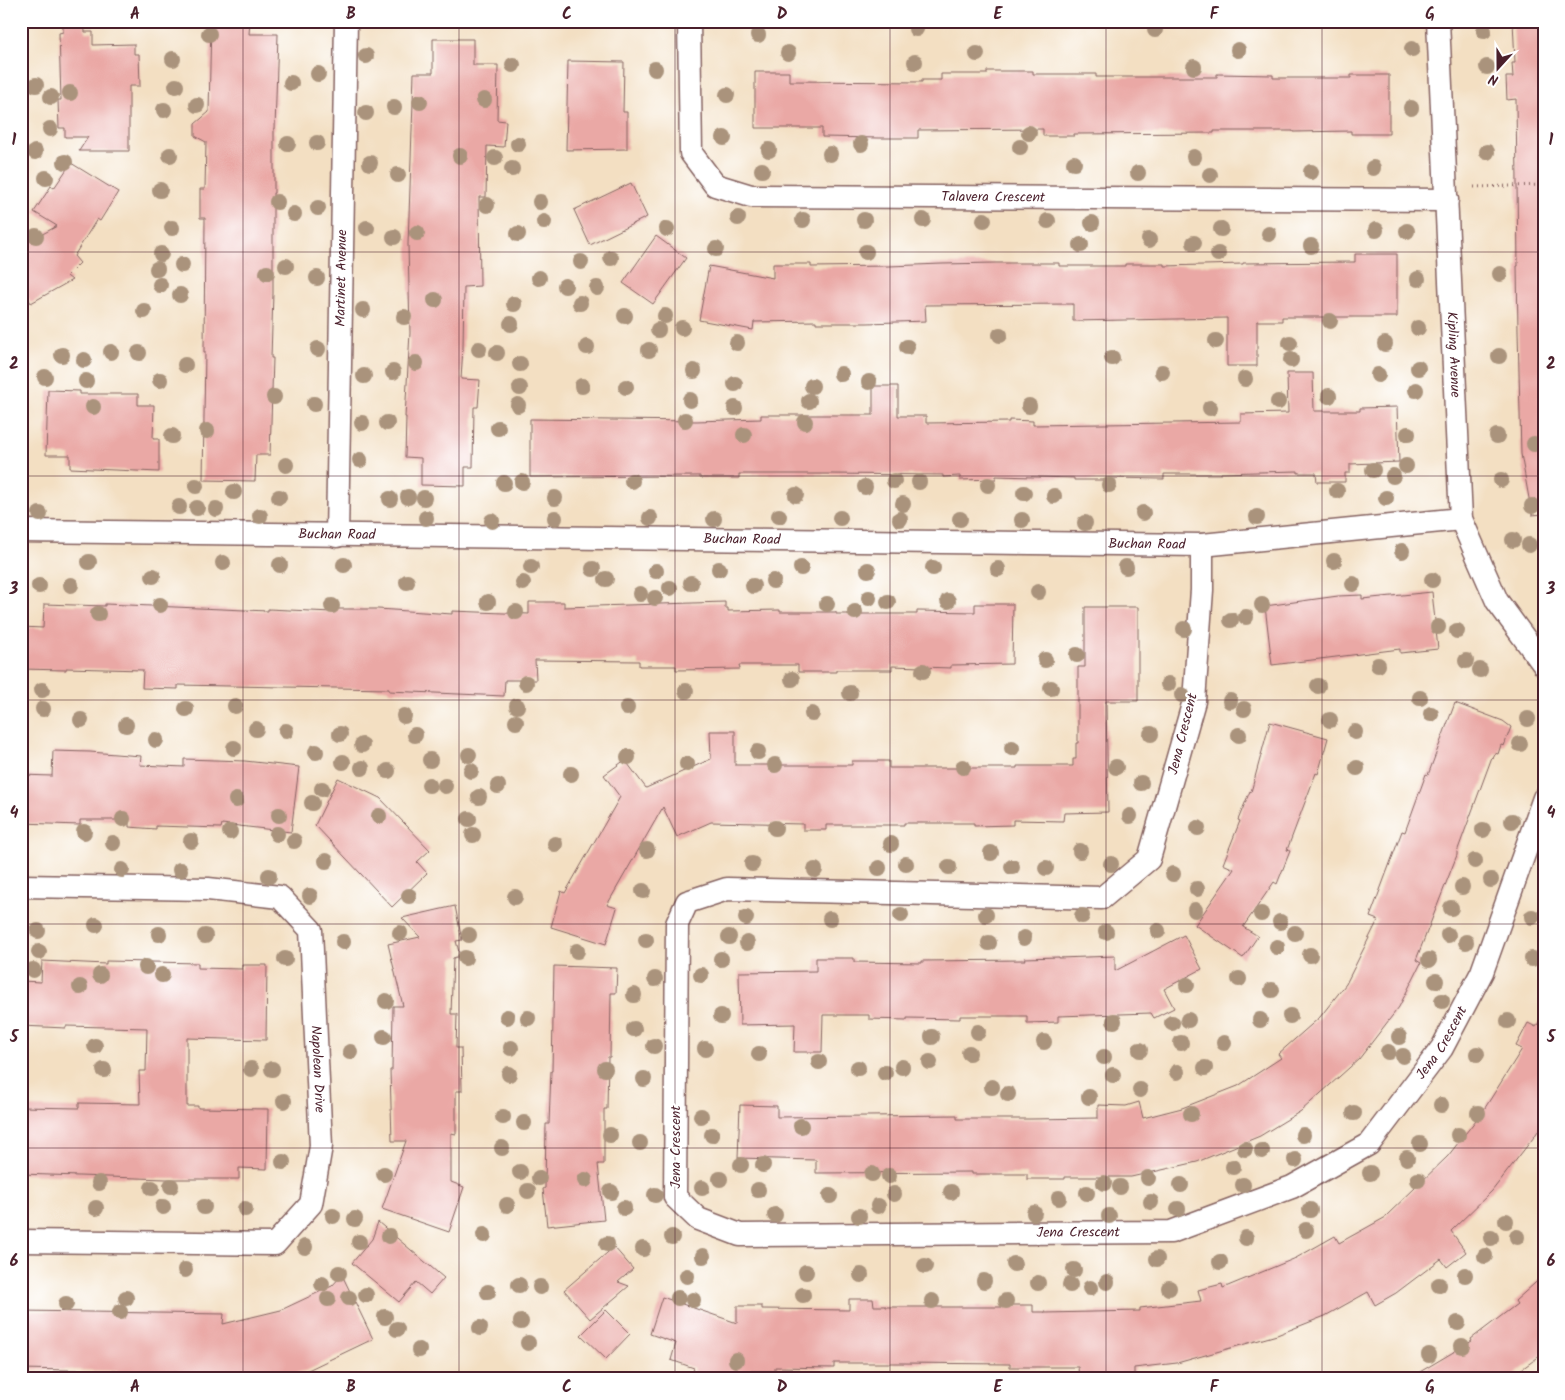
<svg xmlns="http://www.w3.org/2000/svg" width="1565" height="1400" viewBox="0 0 1565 1400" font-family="Kalam,sans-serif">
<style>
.building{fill:#eaa8a5}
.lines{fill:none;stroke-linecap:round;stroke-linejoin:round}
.street-casing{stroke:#856260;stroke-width:25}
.path{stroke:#856260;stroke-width:3;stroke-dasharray:1 4;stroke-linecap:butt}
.street{stroke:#fff;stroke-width:22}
.tree{fill:#aa937c}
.grid{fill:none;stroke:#4a1f2b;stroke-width:1;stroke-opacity:0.55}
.labels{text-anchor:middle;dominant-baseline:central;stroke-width:4.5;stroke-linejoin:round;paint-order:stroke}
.street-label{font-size:14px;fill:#4a1f2b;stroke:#fff}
.neatline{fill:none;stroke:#4a1f2b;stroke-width:2}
.grid-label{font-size:16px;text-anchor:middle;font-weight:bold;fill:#4a1f2b}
</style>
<rect width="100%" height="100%" fill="#fff"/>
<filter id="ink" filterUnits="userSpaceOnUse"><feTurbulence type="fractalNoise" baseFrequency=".02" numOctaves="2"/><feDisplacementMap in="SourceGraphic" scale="10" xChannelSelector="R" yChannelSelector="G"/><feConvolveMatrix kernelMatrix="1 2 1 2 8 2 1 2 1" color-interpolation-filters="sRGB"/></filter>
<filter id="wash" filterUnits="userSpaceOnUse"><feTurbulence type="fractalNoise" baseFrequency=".0096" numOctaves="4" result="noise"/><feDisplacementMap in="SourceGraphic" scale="20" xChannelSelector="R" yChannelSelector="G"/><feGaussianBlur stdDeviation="1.12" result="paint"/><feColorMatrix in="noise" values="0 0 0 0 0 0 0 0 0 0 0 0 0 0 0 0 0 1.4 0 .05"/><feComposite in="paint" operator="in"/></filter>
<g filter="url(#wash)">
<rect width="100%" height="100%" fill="#f3dfc2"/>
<g id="blocks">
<path class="building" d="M63,21H84L85,32H93V45L134,44V54H139L140,86H129V151H79L88,137H65V128H59L58,100H61L59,33L63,32Z
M211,21H250L249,34H278L275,129H274V193H273V293L271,358H273L270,455H256L255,481L203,480L205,352H204L205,218H200V189H205L206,142L195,136V124L209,112Z
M1513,21H1544V514L1532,515L1521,454L1518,331L1517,266H1518L1516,99L1507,100L1506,77H1513L1512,63H1515Z
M433,39H473V65H498L497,120L506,121L504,147L487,146L486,197H479L480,286L464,287L463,347L461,379L480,380L478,407H474L473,467H465V486L421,485V458L405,457L406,417H405L410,333L408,244L414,73H433Z
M568,61L624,62L623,112H627V149L566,150Z
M987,71H1033V74H1096V77H1217V74L1273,75V78H1351V75H1389V134H1351V131L1293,132V131H1214V133L1074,134V136H1043V129L918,130V138H880L822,137V128H755V72H789V81L922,82V80H941V74H987Z
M71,163L118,192L100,221L97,219L74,256L80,263L67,276L72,280L31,303L21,286V246L57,226L34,212L51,186L54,188Z
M631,183L647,217L590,245L574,210Z
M656,236L686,258L653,304L623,283Z
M1355,254H1397V317H1282V321H1257V366H1227V318L1073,321V304L925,305L926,321L867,323H816V321L754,322L753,330L699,320L709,266L773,278V264H811V267L889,266L942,264L995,263H1059V266H1125V264H1164V266L1243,264V263L1355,262Z
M1287,373H1313L1314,411H1360V408L1397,407L1399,462L1350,464V473H1345V482H1317L1316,473H1298V471L1221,473V474H1164V479L1112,478V480H1074V478L996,476V479L960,480V476L943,477V475L829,474H739V478H700V476L530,477V419L696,421L761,419V415H873V386H898V416H926V423L1009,422V420L1033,421V425L1241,422V414L1288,413Z
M48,390L80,391V394H138V405H154L153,439H159V472L70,468V455H46Z
M1432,592L1438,649L1400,653V649L1272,665L1265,606L1338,596L1362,595V599Z
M529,602H564V607L725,602V608H728V611L780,610V612H836V614H917V611L975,612V604H1013L1012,664L951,665V668L892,666V670H836V672H798V665H739L740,669L676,670V666H639V661L535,660L536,680H505L504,696L389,691V689L178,685V689L142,688L143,670L66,668V670L21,669V627L43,628L44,604L105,606V604L268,611V609L332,612V609H378L452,614V611L529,614Z
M1085,607H1138V701H1106L1108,812L1064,813L1063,821L1013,820V825L974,826V823H904V825H826V830H803V824L711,822L677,837L663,807L607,905L617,908L606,944L551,927L561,891L565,893L620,797L604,775L625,760L646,788L711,759L710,731H735V765H852V761H889V768H1017V766H1073V759H1076V743H1078V667H1085Z
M1455,703L1503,721L1511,727L1504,746L1501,745L1498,754L1495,753L1493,758L1492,757L1457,852V855L1416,960L1421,963L1399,1007L1359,1059L1301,1111L1260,1136L1197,1162L1131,1177H1065V1179H1027V1174H972V1172L816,1173V1160L738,1158L740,1105L777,1106V1117L957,1115V1119H1031L1098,1118V1105L1126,1106L1139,1102L1143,1118L1182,1108L1238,1086L1281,1058L1278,1054L1320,1017L1346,984L1378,920L1370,917L1402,831L1405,832L1426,774L1428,775Z
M1270,722L1328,738L1318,774L1316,773L1287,850L1290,851L1277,884L1274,882L1243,927L1258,936L1243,958L1195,925L1234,869L1223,864L1240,821L1238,820L1250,791L1251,792Z
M53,751L90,752L141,756L140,765L184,767V759L245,761L299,767L291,832L222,824L221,828L156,826V829L129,827V820H80V825L21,823V775L52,776Z
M338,778L380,798L430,850L417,862L427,873L392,907L315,825Z
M455,906L462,940L456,941L460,956L453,958L451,1014H457L456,1048H461L462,1091H456V1134L451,1133V1182L464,1187L449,1232L382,1209L406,1141H392L390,1070H392L393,1006H403L388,944L420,937L402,918Z
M1184,935L1202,969L1164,989L1174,1008L1154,1018L1151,1013L1058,1016V1022L1027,1023V1016H960V1019L907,1018V1020L869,1019V1015H823L822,1052H794L795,1024L740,1025L739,972L816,971V958H854V962L922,963V961L1025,960L1024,958L1059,957V958L1115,956V971Z
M42,961L106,964V961L198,963V968L242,969V965H267L266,1040L187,1038V1106H198V1108L268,1109L267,1169L239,1168V1179H166L21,1174V1107L79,1108V1103L140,1104L139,1071H146L147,1028L66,1026V1028L21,1026V981L41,982Z
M554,966L617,968L616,993H611L610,1057H608L607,1109H604V1164H598L604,1220L547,1226L543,1189L545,1188L546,1124H549L551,1071H552Z
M1544,1014V1122L1534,1137L1492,1191L1451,1231L1466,1252L1447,1267L1441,1259L1396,1293L1375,1305L1368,1292L1325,1316L1277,1335L1177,1363L1134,1368V1379H1079L1078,1367H1010V1364L901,1363H834V1368L775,1367V1371H729L726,1379H691L694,1368L671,1360L676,1343L650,1334L662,1297L737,1323V1306H762V1309L849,1310V1299H873L874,1306H886V1307H1010V1305H1033V1312H1045V1313L1140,1311V1308L1201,1301L1198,1290L1222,1284L1223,1288L1296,1258L1335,1236L1339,1243L1386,1217V1216L1448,1156L1483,1111L1522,1049L1516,1046L1528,1023L1536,1027Z
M378,1222L444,1278L430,1294L416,1282L399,1302L352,1263L372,1239Z
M614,1247L633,1269L618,1282L629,1286L590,1319L564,1290Z
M342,1275L373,1339L308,1370L273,1379H246L245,1374L158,1372L157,1378L118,1376V1371L21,1369V1311L224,1314L223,1324L281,1310L332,1286Z
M1544,1275V1353L1508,1379H1408L1472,1341L1471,1339L1517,1304L1515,1301Z
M606,1310L630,1334L606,1359L581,1335Z"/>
</g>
</g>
<g filter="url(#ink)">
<use href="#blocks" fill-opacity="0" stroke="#856260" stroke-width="1"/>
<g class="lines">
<defs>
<g id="street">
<path id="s1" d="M689,21L691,153L715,185L751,196L1447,200"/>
<path id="s2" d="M1438,21L1461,519L1497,601L1544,665"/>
<path id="s3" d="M21,531L1202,545L1461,519"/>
<path id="s4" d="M337,536L346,21"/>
<path id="s5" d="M1202,545V590L1194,701L1149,859L1102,898L727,889L687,902L677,924L675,1197L698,1219L740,1235L1171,1232L1292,1187L1369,1144L1442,1048L1482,972L1544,798"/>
<path id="s6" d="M21,886L208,889L280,897L311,930L321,1146L311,1204L275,1244L21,1241"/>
</g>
</defs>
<use href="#street" class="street-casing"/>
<path class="path" d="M1474,187L1544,185"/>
<use href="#street" class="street"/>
</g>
<g class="tree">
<circle cx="916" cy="29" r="8"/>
<circle cx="1155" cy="30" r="8"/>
<circle cx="1484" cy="31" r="8"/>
<circle cx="209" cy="34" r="8"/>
<circle cx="758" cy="35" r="8"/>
<circle cx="1412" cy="49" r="8"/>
<circle cx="1238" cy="50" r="8"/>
<circle cx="788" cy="53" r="8"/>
<circle cx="977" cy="54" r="8"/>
<circle cx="366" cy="56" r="8"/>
<circle cx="173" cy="59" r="8"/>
<circle cx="915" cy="62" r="8"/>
<circle cx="513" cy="65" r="8"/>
<circle cx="1194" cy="67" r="8"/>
<circle cx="1487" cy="67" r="8"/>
<circle cx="655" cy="69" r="8"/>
<circle cx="318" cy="74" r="8"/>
<circle cx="291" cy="83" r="8"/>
<circle cx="36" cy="85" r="8"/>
<circle cx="176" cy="86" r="8"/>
<circle cx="70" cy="93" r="8"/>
<circle cx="727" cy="95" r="8"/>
<circle cx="51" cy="97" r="8"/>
<circle cx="484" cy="100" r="8"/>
<circle cx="420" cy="102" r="8"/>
<circle cx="197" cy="105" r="8"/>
<circle cx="394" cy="107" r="8"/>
<circle cx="1411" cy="108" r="8"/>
<circle cx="164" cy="110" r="8"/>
<circle cx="366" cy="113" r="8"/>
<circle cx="50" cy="129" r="8"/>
<circle cx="1029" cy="133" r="8"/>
<circle cx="724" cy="138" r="8"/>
<circle cx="317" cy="143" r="8"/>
<circle cx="288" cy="144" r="8"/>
<circle cx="518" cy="144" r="8"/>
<circle cx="861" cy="144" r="8"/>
<circle cx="1020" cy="147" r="8"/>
<circle cx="769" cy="150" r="8"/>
<circle cx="35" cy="152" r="8"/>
<circle cx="1487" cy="152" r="8"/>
<circle cx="830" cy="154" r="8"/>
<circle cx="170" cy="155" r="8"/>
<circle cx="460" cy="156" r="8"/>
<circle cx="1194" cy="157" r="8"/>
<circle cx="495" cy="158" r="8"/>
<circle cx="65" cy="162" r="8"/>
<circle cx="370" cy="163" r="8"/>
<circle cx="1074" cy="163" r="8"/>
<circle cx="1373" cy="168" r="8"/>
<circle cx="512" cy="169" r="8"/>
<circle cx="762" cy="170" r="8"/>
<circle cx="1311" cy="172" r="8"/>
<circle cx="1138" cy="173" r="8"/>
<circle cx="398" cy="175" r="8"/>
<circle cx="1210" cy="175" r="8"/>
<circle cx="46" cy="178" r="8"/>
<circle cx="160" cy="190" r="8"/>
<circle cx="277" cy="202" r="8"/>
<circle cx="540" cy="202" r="8"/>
<circle cx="487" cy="205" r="8"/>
<circle cx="318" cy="208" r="8"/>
<circle cx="294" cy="214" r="8"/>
<circle cx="738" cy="218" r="8"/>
<circle cx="803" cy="220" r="8"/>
<circle cx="864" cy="220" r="8"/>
<circle cx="923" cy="220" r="8"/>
<circle cx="984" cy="220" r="8"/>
<circle cx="1048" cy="221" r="8"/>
<circle cx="544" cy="222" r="8"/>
<circle cx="1092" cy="223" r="8"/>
<circle cx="172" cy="228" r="8"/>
<circle cx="367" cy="228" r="8"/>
<circle cx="667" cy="229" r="8"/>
<circle cx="1221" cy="229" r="8"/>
<circle cx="1376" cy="230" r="8"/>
<circle cx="1407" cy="231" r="8"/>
<circle cx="417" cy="233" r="8"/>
<circle cx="518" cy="234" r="8"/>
<circle cx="1269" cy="234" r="8"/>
<circle cx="36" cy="236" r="8"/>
<circle cx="394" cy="237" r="8"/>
<circle cx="1149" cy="240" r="8"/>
<circle cx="1194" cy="243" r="8"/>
<circle cx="1081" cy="245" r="8"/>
<circle cx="1311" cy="246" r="8"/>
<circle cx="716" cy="249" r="8"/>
<circle cx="866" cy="252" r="8"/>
<circle cx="161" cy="254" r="8"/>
<circle cx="1218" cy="254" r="8"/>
<circle cx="611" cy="258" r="8"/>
<circle cx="581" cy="262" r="8"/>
<circle cx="182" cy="265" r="8"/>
<circle cx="286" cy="266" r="8"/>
<circle cx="157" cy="269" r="8"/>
<circle cx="267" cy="273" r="8"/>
<circle cx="1500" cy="274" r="8"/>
<circle cx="317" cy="278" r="8"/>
<circle cx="539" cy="278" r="8"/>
<circle cx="1418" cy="279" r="8"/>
<circle cx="160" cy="285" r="8"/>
<circle cx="565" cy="286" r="8"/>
<circle cx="597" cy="288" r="8"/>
<circle cx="180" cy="295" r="8"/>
<circle cx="435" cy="300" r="8"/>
<circle cx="580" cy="303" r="8"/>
<circle cx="514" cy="304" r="8"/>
<circle cx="363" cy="310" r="8"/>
<circle cx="144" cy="311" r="8"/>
<circle cx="625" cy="316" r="8"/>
<circle cx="665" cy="316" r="8"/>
<circle cx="404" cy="317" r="8"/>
<circle cx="1330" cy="321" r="8"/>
<circle cx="511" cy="324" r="8"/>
<circle cx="682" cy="328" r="8"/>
<circle cx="1418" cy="328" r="8"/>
<circle cx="658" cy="330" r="8"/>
<circle cx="1000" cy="335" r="8"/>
<circle cx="1216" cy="341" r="8"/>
<circle cx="737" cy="343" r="8"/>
<circle cx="1290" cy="343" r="8"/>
<circle cx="1385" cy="344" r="8"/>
<circle cx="587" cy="347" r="8"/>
<circle cx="907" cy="347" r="8"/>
<circle cx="318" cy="349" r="8"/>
<circle cx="479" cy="349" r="8"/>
<circle cx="649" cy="350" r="8"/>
<circle cx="111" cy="352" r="8"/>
<circle cx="139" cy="353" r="8"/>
<circle cx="497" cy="353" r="8"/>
<circle cx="62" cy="355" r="8"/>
<circle cx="1499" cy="356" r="8"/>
<circle cx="1112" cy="358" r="8"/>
<circle cx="84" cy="360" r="8"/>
<circle cx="1291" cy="360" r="8"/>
<circle cx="416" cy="363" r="8"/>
<circle cx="520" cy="364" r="8"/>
<circle cx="185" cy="365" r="8"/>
<circle cx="1418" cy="368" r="8"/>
<circle cx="694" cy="371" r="8"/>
<circle cx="393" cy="372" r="8"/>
<circle cx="1162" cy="372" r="8"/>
<circle cx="841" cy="374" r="8"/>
<circle cx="1378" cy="375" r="8"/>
<circle cx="364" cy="376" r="8"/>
<circle cx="45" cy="377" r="8"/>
<circle cx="1245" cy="379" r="8"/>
<circle cx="160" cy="380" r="8"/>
<circle cx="86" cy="381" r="8"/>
<circle cx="869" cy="382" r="8"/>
<circle cx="735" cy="384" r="8"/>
<circle cx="582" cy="386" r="8"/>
<circle cx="812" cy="386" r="8"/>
<circle cx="626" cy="387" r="8"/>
<circle cx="520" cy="388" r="8"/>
<circle cx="1416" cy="390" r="8"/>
<circle cx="1329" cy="396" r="8"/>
<circle cx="274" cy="397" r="8"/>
<circle cx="690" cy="400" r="8"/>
<circle cx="809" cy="401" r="8"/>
<circle cx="1278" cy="402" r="8"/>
<circle cx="314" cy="404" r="8"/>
<circle cx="518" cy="405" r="8"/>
<circle cx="1029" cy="406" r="8"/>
<circle cx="93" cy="407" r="8"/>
<circle cx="735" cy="408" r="8"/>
<circle cx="1210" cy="408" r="8"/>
<circle cx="685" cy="420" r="8"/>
<circle cx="805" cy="422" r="8"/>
<circle cx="362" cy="423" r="8"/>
<circle cx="387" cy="423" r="8"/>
<circle cx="498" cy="428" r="8"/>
<circle cx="207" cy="431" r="8"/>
<circle cx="1408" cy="434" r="8"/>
<circle cx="744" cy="435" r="8"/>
<circle cx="172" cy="436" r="8"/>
<circle cx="1497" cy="436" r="8"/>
<circle cx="1534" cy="444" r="8"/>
<circle cx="360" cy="460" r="8"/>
<circle cx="286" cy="465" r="8"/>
<circle cx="1406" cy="466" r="8"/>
<circle cx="1373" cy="470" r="8"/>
<circle cx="1393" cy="476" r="8"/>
<circle cx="1501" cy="480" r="8"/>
<circle cx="632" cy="481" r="8"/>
<circle cx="894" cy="481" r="8"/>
<circle cx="522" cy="482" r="8"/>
<circle cx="919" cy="482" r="8"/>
<circle cx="504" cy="483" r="8"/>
<circle cx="988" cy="485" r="8"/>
<circle cx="1109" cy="485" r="8"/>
<circle cx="196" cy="486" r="8"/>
<circle cx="865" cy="487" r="8"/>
<circle cx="1337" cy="491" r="8"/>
<circle cx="234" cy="492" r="8"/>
<circle cx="1024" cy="493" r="8"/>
<circle cx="796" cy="495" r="8"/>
<circle cx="1054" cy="496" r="8"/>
<circle cx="279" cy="497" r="8"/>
<circle cx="408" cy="497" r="8"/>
<circle cx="424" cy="498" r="8"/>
<circle cx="555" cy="498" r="8"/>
<circle cx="1386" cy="498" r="8"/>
<circle cx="390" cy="499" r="8"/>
<circle cx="903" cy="504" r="8"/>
<circle cx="1532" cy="506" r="8"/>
<circle cx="179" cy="507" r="8"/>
<circle cx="197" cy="508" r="8"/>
<circle cx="216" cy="509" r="8"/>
<circle cx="1143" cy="513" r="8"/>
<circle cx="40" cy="514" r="8"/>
<circle cx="260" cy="516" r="8"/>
<circle cx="779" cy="516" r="8"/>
<circle cx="1257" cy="517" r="8"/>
<circle cx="426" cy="518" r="8"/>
<circle cx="555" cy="518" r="8"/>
<circle cx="650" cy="518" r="8"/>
<circle cx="840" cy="518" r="8"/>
<circle cx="714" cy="519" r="8"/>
<circle cx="900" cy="519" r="8"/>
<circle cx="960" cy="519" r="8"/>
<circle cx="1022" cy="520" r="8"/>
<circle cx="492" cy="521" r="8"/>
<circle cx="1085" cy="523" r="8"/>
<circle cx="1513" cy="540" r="8"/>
<circle cx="1529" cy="545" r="8"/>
<circle cx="1402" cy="551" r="8"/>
<circle cx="1334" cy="561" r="8"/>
<circle cx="89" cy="562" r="8"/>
<circle cx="223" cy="563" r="8"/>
<circle cx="280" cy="565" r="8"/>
<circle cx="344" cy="565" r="8"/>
<circle cx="531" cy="567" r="8"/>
<circle cx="1126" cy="567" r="8"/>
<circle cx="801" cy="568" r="8"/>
<circle cx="933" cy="568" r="8"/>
<circle cx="593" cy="569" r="8"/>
<circle cx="719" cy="569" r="8"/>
<circle cx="998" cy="569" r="8"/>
<circle cx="868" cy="570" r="8"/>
<circle cx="656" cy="571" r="8"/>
<circle cx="153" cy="576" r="8"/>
<circle cx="606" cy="579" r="8"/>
<circle cx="1432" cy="580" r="8"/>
<circle cx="773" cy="581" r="8"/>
<circle cx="407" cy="582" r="8"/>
<circle cx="523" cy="583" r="8"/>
<circle cx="691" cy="583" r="8"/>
<circle cx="1353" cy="584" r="8"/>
<circle cx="71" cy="585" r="8"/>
<circle cx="39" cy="586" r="8"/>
<circle cx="753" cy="586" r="8"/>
<circle cx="670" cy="588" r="8"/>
<circle cx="1038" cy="592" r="8"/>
<circle cx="640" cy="594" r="8"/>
<circle cx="655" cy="598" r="8"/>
<circle cx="869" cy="598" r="8"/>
<circle cx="948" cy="601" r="8"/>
<circle cx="488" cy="602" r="8"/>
<circle cx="888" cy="602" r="8"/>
<circle cx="827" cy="604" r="8"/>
<circle cx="160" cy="605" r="8"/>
<circle cx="1262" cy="605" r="8"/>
<circle cx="332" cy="606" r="8"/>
<circle cx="516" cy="612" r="8"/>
<circle cx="855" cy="612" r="8"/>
<circle cx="98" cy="614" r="8"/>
<circle cx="1246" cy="617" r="8"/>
<circle cx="1231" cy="620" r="8"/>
<circle cx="1438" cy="627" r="8"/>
<circle cx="1184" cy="629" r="8"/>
<circle cx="1457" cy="631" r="8"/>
<circle cx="1077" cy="655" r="8"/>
<circle cx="1045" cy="660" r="8"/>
<circle cx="1466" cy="661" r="8"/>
<circle cx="1378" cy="665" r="8"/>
<circle cx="1480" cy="670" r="8"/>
<circle cx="923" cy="671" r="8"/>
<circle cx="792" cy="679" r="8"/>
<circle cx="526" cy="683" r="8"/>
<circle cx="1168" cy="684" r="8"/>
<circle cx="1318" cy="686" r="8"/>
<circle cx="1051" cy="688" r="8"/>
<circle cx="42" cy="690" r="8"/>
<circle cx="686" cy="691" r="8"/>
<circle cx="850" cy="693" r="8"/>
<circle cx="1182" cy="695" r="8"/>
<circle cx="1420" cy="698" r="8"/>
<circle cx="1230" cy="701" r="8"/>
<circle cx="235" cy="706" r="8"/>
<circle cx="517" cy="706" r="8"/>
<circle cx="627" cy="708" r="8"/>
<circle cx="43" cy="709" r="8"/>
<circle cx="186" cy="709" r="8"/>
<circle cx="1244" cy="709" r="8"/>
<circle cx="812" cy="714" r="8"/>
<circle cx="1431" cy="714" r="8"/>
<circle cx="404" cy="716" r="8"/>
<circle cx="1528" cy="719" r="8"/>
<circle cx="81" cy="720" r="8"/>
<circle cx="1330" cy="720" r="8"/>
<circle cx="516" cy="722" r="8"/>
<circle cx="126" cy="725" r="8"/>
<circle cx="256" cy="729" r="8"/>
<circle cx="286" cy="731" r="8"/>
<circle cx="1355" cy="732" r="8"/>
<circle cx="340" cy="734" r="8"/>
<circle cx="1151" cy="734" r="8"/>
<circle cx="415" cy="735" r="8"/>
<circle cx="1239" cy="735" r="8"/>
<circle cx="156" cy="740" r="8"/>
<circle cx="1520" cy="744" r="8"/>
<circle cx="362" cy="745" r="8"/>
<circle cx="234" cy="748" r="8"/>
<circle cx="1012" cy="748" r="8"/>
<circle cx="316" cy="752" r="8"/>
<circle cx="758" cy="752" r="8"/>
<circle cx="469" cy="755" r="8"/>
<circle cx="628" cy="757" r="8"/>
<circle cx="430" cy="760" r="8"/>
<circle cx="343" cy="762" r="8"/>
<circle cx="687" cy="764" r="8"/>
<circle cx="775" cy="765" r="8"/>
<circle cx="963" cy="767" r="8"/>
<circle cx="1116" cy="767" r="8"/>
<circle cx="362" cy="768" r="8"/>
<circle cx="1357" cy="768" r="8"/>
<circle cx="388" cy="771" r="8"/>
<circle cx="471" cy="771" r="8"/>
<circle cx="571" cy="774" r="8"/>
<circle cx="1141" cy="783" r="8"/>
<circle cx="429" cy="785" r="8"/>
<circle cx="445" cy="786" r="8"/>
<circle cx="498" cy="786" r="8"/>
<circle cx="322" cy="789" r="8"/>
<circle cx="479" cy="797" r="8"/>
<circle cx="236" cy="800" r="8"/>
<circle cx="312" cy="803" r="8"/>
<circle cx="279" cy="815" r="8"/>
<circle cx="379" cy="816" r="8"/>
<circle cx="1130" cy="816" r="8"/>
<circle cx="123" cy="819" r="8"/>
<circle cx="469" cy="819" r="8"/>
<circle cx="1512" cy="821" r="8"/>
<circle cx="775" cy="828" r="8"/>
<circle cx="1198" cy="828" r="8"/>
<circle cx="1483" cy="830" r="8"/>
<circle cx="84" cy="832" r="8"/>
<circle cx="230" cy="832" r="8"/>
<circle cx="277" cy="834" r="8"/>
<circle cx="473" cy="835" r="8"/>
<circle cx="191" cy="841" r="8"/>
<circle cx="294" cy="841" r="8"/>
<circle cx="113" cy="843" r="8"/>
<circle cx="555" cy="844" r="8"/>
<circle cx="891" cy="844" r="8"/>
<circle cx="647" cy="850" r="8"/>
<circle cx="1080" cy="851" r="8"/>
<circle cx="991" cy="853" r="8"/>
<circle cx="326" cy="861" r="8"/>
<circle cx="1475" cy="861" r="8"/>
<circle cx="752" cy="864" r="8"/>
<circle cx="906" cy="864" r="8"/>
<circle cx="1111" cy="864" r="8"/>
<circle cx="949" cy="867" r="8"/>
<circle cx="1012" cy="867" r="8"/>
<circle cx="879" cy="868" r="8"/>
<circle cx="1046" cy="868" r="8"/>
<circle cx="122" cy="870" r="8"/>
<circle cx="180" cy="870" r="8"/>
<circle cx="815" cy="870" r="8"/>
<circle cx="1173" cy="874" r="8"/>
<circle cx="269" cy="876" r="8"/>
<circle cx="1491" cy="880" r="8"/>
<circle cx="1462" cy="887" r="8"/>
<circle cx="1197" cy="889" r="8"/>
<circle cx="643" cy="891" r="8"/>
<circle cx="310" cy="896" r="8"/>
<circle cx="409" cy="896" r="8"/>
<circle cx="515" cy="897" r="8"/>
<circle cx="1451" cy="908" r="8"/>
<circle cx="1195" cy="910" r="8"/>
<circle cx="1261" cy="914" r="8"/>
<circle cx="901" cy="915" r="8"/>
<circle cx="986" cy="915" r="8"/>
<circle cx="1082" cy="916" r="8"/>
<circle cx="1532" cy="917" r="8"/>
<circle cx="746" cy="918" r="8"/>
<circle cx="830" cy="919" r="8"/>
<circle cx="1280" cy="922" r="8"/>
<circle cx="96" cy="925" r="8"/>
<circle cx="38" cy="931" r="8"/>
<circle cx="1158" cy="931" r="8"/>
<circle cx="1106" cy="932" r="8"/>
<circle cx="400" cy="933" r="8"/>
<circle cx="1295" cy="933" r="8"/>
<circle cx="159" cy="934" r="8"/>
<circle cx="469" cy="935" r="8"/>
<circle cx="1448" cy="935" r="8"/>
<circle cx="205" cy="936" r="8"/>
<circle cx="729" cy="937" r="8"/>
<circle cx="1024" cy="938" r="8"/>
<circle cx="646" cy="940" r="8"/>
<circle cx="343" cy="942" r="8"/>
<circle cx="1466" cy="942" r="8"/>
<circle cx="747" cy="943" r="8"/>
<circle cx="989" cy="943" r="8"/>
<circle cx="1277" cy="947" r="8"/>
<circle cx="577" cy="951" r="8"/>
<circle cx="39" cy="952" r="8"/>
<circle cx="1310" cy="955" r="8"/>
<circle cx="465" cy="958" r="8"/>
<circle cx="285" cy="959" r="8"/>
<circle cx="721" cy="959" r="8"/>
<circle cx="1532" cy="959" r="8"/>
<circle cx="1429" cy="960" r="8"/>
<circle cx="146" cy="967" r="8"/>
<circle cx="33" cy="970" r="8"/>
<circle cx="100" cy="975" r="8"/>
<circle cx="162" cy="975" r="8"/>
<circle cx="701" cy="975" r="8"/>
<circle cx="655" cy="979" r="8"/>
<circle cx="1239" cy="979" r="8"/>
<circle cx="1436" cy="981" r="8"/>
<circle cx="1187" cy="985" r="8"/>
<circle cx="80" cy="987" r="8"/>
<circle cx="1272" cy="990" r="8"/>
<circle cx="634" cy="995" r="8"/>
<circle cx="386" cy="1001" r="8"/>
<circle cx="1442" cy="1001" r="8"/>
<circle cx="721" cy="1016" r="8"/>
<circle cx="1290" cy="1016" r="8"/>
<circle cx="507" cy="1017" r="8"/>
<circle cx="528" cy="1018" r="8"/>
<circle cx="1188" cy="1020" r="8"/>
<circle cx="1260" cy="1020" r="8"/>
<circle cx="1114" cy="1021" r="8"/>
<circle cx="1508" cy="1021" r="8"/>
<circle cx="1172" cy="1023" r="8"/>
<circle cx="634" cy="1029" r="8"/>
<circle cx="978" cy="1032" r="8"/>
<circle cx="384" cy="1037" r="8"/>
<circle cx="932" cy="1037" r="8"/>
<circle cx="1399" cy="1037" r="8"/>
<circle cx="1044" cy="1042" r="8"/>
<circle cx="1181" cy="1043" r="8"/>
<circle cx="1224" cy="1043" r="8"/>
<circle cx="95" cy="1046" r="8"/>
<circle cx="654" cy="1046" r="8"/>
<circle cx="511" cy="1048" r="8"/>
<circle cx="705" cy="1049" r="8"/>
<circle cx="1140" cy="1050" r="8"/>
<circle cx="350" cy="1052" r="8"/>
<circle cx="1388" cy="1052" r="8"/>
<circle cx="969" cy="1053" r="8"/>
<circle cx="759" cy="1054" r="8"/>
<circle cx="1477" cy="1054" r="8"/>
<circle cx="1403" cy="1056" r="8"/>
<circle cx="1104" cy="1057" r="8"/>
<circle cx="819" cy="1062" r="8"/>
<circle cx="930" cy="1062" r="8"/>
<circle cx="902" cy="1067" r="8"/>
<circle cx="858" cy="1068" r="8"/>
<circle cx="1205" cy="1068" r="8"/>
<circle cx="251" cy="1069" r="8"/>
<circle cx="272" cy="1069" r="8"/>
<circle cx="605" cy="1069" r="8"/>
<circle cx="104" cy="1070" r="8"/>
<circle cx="1177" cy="1072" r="8"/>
<circle cx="885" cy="1073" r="8"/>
<circle cx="509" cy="1074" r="8"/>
<circle cx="1113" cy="1075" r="8"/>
<circle cx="644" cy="1079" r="8"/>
<circle cx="992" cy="1087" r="8"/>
<circle cx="1140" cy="1090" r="8"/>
<circle cx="1008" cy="1094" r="8"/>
<circle cx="1089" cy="1097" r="8"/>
<circle cx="284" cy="1101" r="8"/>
<circle cx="1441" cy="1105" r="8"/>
<circle cx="1354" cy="1113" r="8"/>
<circle cx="1478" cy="1113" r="8"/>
<circle cx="1191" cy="1114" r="8"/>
<circle cx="701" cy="1116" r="8"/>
<circle cx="503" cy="1117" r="8"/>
<circle cx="524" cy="1123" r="8"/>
<circle cx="801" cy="1126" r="8"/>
<circle cx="610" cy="1135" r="8"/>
<circle cx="712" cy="1135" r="8"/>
<circle cx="1303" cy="1135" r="8"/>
<circle cx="1458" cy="1135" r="8"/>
<circle cx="640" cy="1143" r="8"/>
<circle cx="1420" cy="1144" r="8"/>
<circle cx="502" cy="1148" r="8"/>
<circle cx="1245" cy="1149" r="8"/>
<circle cx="1262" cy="1151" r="8"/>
<circle cx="1407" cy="1158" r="8"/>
<circle cx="1295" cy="1160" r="8"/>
<circle cx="283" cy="1162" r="8"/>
<circle cx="741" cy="1165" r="8"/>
<circle cx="763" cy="1165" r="8"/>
<circle cx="1233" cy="1167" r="8"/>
<circle cx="520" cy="1172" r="8"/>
<circle cx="1370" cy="1173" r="8"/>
<circle cx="384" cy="1174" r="8"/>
<circle cx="872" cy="1174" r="8"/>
<circle cx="889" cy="1176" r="8"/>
<circle cx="539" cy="1178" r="8"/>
<circle cx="1148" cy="1178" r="8"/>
<circle cx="720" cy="1179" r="8"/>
<circle cx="585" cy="1180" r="8"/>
<circle cx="1418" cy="1180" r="8"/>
<circle cx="99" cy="1183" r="8"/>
<circle cx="1104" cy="1183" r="8"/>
<circle cx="1181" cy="1185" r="8"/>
<circle cx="1243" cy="1185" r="8"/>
<circle cx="171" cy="1186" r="8"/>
<circle cx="1120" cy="1187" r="8"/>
<circle cx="152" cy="1188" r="8"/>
<circle cx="702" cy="1188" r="8"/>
<circle cx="758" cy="1190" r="8"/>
<circle cx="528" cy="1191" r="8"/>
<circle cx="611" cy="1192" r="8"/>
<circle cx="951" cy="1192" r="8"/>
<circle cx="1087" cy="1193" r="8"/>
<circle cx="894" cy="1194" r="8"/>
<circle cx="655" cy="1195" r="8"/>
<circle cx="830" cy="1196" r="8"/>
<circle cx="1059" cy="1198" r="8"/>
<circle cx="1151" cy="1202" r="8"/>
<circle cx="507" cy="1205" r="8"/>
<circle cx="878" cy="1206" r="8"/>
<circle cx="163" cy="1207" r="8"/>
<circle cx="204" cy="1207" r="8"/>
<circle cx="96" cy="1208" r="8"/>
<circle cx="624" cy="1208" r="8"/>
<circle cx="245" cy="1209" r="8"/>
<circle cx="1178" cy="1209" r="8"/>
<circle cx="1310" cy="1210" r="8"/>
<circle cx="1034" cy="1213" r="8"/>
<circle cx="775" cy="1215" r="8"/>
<circle cx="333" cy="1216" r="8"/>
<circle cx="859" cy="1216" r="8"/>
<circle cx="1109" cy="1216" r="8"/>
<circle cx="355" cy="1219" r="8"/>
<circle cx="1506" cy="1221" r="8"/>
<circle cx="1306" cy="1230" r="8"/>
<circle cx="484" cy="1235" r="8"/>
<circle cx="389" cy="1236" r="8"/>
<circle cx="672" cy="1237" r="8"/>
<circle cx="1517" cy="1237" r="8"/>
<circle cx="1246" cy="1238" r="8"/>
<circle cx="1491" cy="1238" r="8"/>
<circle cx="359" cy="1242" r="8"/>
<circle cx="607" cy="1244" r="8"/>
<circle cx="305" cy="1247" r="8"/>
<circle cx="643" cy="1249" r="8"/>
<circle cx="703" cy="1256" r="8"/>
<circle cx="1485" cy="1256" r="8"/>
<circle cx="1157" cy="1259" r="8"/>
<circle cx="1220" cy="1262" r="8"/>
<circle cx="1014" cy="1264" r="8"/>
<circle cx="925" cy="1266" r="8"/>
<circle cx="185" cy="1270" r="8"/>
<circle cx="1074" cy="1270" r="8"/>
<circle cx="806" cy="1272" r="8"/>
<circle cx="339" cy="1273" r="8"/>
<circle cx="861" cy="1275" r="8"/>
<circle cx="1465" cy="1275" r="8"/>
<circle cx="687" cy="1276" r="8"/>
<circle cx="984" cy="1281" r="8"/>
<circle cx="1107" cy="1282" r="8"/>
<circle cx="1038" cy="1283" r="8"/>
<circle cx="322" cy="1284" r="8"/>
<circle cx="519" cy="1285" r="8"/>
<circle cx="1070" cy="1285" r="8"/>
<circle cx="1439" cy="1285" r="8"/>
<circle cx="540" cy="1287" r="8"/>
<circle cx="1090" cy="1288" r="8"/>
<circle cx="1169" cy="1288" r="8"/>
<circle cx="488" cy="1292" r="8"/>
<circle cx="366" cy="1295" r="8"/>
<circle cx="803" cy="1295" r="8"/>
<circle cx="126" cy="1298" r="8"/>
<circle cx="349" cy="1298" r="8"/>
<circle cx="678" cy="1298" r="8"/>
<circle cx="328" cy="1299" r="8"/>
<circle cx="693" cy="1300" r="8"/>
<circle cx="932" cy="1301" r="8"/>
<circle cx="1006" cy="1301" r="8"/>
<circle cx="66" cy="1304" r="8"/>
<circle cx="120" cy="1312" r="8"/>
<circle cx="385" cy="1317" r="8"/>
<circle cx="521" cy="1322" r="8"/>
<circle cx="1458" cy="1323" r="8"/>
<circle cx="480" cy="1328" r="8"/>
<circle cx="397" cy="1329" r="8"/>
<circle cx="528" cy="1343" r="8"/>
<circle cx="1462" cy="1346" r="8"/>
<circle cx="419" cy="1350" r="8"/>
<circle cx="1429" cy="1355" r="8"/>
<circle cx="736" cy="1360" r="8"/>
</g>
</g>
<path class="grid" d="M243,21V1379M459,21V1379M675,21V1379M890,21V1379M1106,21V1379M1322,21V1379M21,252H1544M21,476H1544M21,700H1544M21,924H1544M21,1148H1544"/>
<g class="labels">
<g class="street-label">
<text stroke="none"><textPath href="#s1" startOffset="452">Talavera Crescent</textPath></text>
<text stroke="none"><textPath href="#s4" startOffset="258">Martinet Avenue</textPath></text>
<text stroke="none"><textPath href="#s2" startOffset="334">Kipling Avenue</textPath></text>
<text stroke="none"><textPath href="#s3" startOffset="316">Buchan Road</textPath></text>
<text stroke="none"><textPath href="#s3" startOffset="721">Buchan Road</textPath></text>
<text stroke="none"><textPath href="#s3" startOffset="1126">Buchan Road</textPath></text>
<text transform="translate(1183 734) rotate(-76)">Jena Crescent</text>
<text stroke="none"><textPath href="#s5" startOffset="1946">Jena Crescent</textPath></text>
<text stroke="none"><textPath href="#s6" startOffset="444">Napolean Drive</textPath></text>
<text transform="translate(676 1147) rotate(-90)">Jena Crescent</text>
<text stroke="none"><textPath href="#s5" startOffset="1511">Jena Crescent</textPath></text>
</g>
</g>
<rect width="1565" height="1400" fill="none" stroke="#fff" stroke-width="55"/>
<g transform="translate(1498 68) rotate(201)" stroke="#ffffff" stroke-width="4" paint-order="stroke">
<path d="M0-4L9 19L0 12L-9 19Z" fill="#4a1f2b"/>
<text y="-8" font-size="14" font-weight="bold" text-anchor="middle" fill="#4a1f2b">N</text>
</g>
<rect x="28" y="28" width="1510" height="1344" class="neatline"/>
<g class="grid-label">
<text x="135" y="19">A</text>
<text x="351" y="19">B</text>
<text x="567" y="19">C</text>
<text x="782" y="19">D</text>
<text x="998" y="19">E</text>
<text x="1214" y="19">F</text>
<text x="1430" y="19">G</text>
<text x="14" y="145">1</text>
<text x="1551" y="145">1</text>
<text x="14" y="369">2</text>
<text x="1551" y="369">2</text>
<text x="14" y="594">3</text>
<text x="1551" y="594">3</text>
<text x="14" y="818">4</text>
<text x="1551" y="818">4</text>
<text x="14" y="1042">5</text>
<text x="1551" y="1042">5</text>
<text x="14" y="1266">6</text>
<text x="1551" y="1266">6</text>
<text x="135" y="1392">A</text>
<text x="351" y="1392">B</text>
<text x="567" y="1392">C</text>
<text x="782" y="1392">D</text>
<text x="998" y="1392">E</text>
<text x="1214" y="1392">F</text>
<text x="1430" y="1392">G</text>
</g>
</svg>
